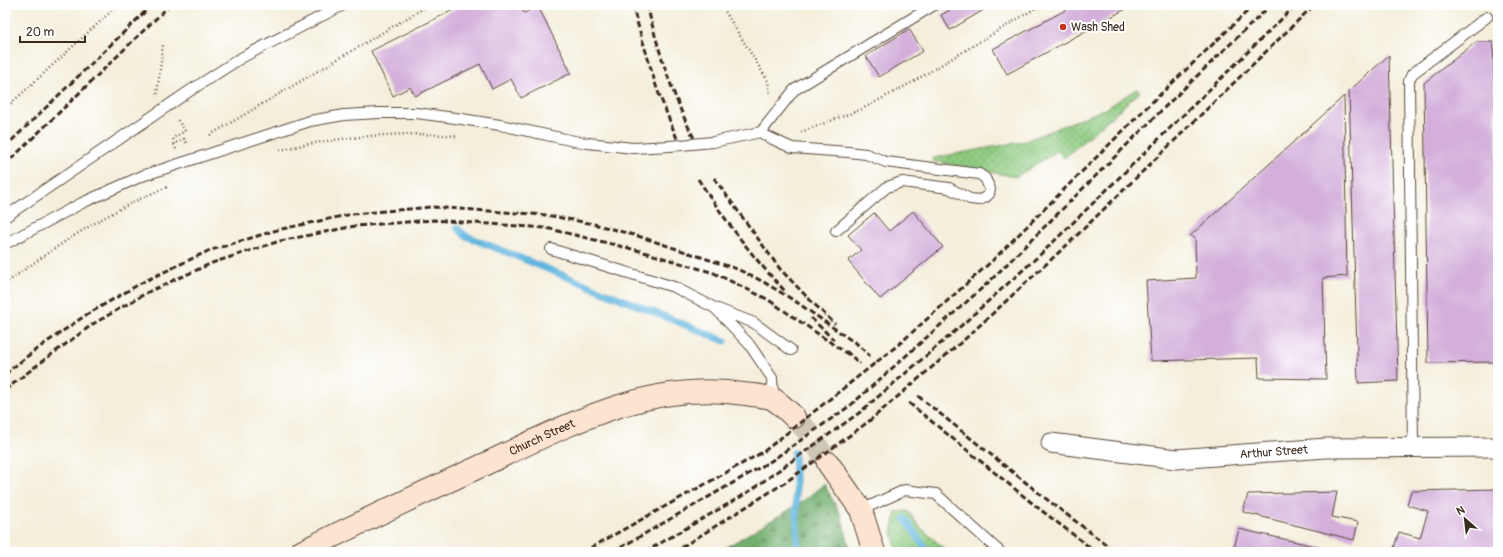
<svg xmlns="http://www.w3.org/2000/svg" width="1503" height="557" viewBox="0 0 1503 557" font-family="Pangolin,sans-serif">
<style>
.grass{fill:url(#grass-dots);stroke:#647a4f}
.forest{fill:url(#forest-firs);stroke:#566c46}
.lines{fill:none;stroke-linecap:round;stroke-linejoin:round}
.stream{stroke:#62b5de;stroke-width:7}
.building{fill:#d3afda}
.secondary-tunnel{stroke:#cfc7b5;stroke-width:22;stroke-dasharray:22 11;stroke-linecap:butt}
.service-casing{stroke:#57473a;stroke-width:12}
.minor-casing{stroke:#57473a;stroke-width:21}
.secondary-casing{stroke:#57473a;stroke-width:24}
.path{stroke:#57473a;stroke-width:2.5;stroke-dasharray:1 3;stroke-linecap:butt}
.service{stroke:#fff;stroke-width:10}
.minor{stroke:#fff;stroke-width:19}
.secondary{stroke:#fde4d1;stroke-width:22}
.rail{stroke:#3b2a1e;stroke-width:3;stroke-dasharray:6 3;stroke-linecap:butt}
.service-bridge-casing{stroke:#57473a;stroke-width:12;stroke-linecap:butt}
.service-bridge{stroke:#fff;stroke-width:10}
.poi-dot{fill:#c8321e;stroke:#fff;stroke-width:1.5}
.labels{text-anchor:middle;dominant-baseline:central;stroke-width:4;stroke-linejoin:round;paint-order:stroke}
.poi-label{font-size:12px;fill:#3b2a1e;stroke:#fff;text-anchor:start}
.street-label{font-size:12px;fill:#3b2a1e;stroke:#fff}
</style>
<defs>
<pattern id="grass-dots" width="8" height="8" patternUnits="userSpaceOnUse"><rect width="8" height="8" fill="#8eca80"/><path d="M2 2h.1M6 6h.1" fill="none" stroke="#75a468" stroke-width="1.8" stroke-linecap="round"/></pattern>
<pattern id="forest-firs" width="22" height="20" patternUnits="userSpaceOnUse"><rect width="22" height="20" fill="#72ae6e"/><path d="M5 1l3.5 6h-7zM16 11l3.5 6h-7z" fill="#5f8e5a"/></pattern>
</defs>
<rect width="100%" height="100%" fill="#fff"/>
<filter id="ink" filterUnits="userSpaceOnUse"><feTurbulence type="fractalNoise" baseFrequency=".025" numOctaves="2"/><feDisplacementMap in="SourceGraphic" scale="8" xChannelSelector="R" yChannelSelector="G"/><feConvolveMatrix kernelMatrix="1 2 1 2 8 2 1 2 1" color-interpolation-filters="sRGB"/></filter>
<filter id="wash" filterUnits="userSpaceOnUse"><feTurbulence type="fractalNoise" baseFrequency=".012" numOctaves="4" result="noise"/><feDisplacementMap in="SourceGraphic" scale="16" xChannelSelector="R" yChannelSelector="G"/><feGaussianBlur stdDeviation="0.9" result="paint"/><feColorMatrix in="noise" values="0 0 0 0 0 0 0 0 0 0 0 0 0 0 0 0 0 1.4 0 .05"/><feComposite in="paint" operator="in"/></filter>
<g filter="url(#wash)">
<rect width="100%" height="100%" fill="#f4eedb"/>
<path class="grass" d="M1136,89L1140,92L1064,158L1057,151L1016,177L932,161L933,158L1025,141L1107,108Z
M908,511L920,527L948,552H897L892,532L896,512Z"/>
<path class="forest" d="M824,484L841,515L851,552H718L802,502Z"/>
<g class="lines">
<path class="stream" d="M457,228L466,236L725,341
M794,453L798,552
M905,519L928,552"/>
</g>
<g id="blocks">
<path class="building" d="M463,5H520L524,13L538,6L571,73L521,98L511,79L492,89L480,64L415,96L410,87L393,96L371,51Z
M959,5H992L950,30L941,15Z
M1075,5H1133L1007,74L993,49Z
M909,29L923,51L879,77L866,56Z
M1476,42H1493L1498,183V362L1428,363L1424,83Z
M1389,55L1398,381L1358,383L1349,91Z
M1344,96L1347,276L1323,278L1326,379L1259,378L1258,358L1151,361L1146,281L1196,278L1195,238L1190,236Z
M913,211L943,247L880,299L848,261L861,250L848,235L874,213L889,231Z
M1498,489V552L1393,551L1399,532L1420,538L1428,511L1407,505L1411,491Z
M1337,492L1332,517L1358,522L1354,540L1243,512L1248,494Z
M1239,529L1328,549L1327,552H1233Z"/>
</g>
</g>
<g filter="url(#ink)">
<use href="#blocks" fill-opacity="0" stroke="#57473a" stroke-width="1"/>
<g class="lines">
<path class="secondary-tunnel" d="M794,417L808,432L828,463"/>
<defs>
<path id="service" d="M761,132L766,136L792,148L848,152L866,154L886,162L979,174L985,178L990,189L989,194L986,197L979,200L970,199L949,188L902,182L887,187L836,231
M713,142L761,132L794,90L934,5
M5,217L191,90L241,58L343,5
M5,244L82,203L142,176L310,121L344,115L379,113H416L455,118L500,125L579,142L633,148L670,146
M551,249L674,287L715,308L749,344L772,378L773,399
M718,309L754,323L791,350
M1413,448L1409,81L1412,74L1487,17
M861,510L905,490L936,494L1000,552"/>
<g id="minor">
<path id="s1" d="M1051,443L1176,459L1326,448L1498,447"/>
</g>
<g id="secondary">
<path d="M828,463L861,510L874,552"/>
<path id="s2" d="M301,552C361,522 420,494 481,466C564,427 649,379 744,394C751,395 767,396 773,399C781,404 788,411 794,417"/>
</g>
</defs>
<use href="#service" class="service-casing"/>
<use href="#minor" class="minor-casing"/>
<use href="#secondary" class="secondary-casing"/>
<path class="path" d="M721,5L768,81L770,95
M157,94L163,45
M5,109L118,5
M801,132L862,109L911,83L1041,5
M210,135L429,5
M174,144L173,138L185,131L177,119
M176,149L174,144L184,139L188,145
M280,150C337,137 397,131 456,136
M5,284C56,246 108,211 167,187"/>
<use href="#service" class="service"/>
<use href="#minor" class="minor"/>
<use href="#secondary" class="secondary"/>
<path class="rail" d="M632,5L657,89L680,146
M647,5C659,53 674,101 697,144
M5,147L152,5
M5,165L170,5
M714,178L780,269L810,300L835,324
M698,179C724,218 751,256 785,291
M811,318L834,340
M854,341L870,356
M846,351L860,364
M5,374L34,351L86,315L143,282L208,251L277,230L352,214L431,207L546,215L594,224L641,237L737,269L762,281L795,301L858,345
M5,390L40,363L93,324L148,292L212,263L280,241L355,226L433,220L546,228L640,251L714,273L767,299L849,355
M918,396L1045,498L1116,552
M909,403L1037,507L1096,552
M583,552L763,452L898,345L992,261L1146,108L1254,5
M613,552L771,461L851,405L991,280L1172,100L1271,5
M645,552L747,493L859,413L954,332L1043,252L1296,5
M674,552L786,482L868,422L965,339L1069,243L1314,5"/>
<defs>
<path id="service-bridge" d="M670,146L713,142"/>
</defs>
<use href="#service-bridge" class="service-bridge-casing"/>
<use href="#service-bridge" class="service-bridge"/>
</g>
</g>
<circle class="poi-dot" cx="1063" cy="27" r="4"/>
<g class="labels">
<g class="poi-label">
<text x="1071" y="27">Wash Shed</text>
</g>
<g class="street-label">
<text stroke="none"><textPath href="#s2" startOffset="267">Church Street</textPath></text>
<text stroke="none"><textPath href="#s1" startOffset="224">Arthur Street</textPath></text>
</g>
</g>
<rect width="1503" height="557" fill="none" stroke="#fff" stroke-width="20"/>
<g transform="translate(1465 519) rotate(332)" stroke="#ffffff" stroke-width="3" paint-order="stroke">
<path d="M0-3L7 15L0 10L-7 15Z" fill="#3b2a1e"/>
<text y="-6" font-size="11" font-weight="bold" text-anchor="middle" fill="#3b2a1e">N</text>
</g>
<path d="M20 36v6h65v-6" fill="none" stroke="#3b2a1e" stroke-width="2"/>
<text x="26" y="36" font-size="12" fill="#3b2a1e" stroke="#ffffff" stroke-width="3" paint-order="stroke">20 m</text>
</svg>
